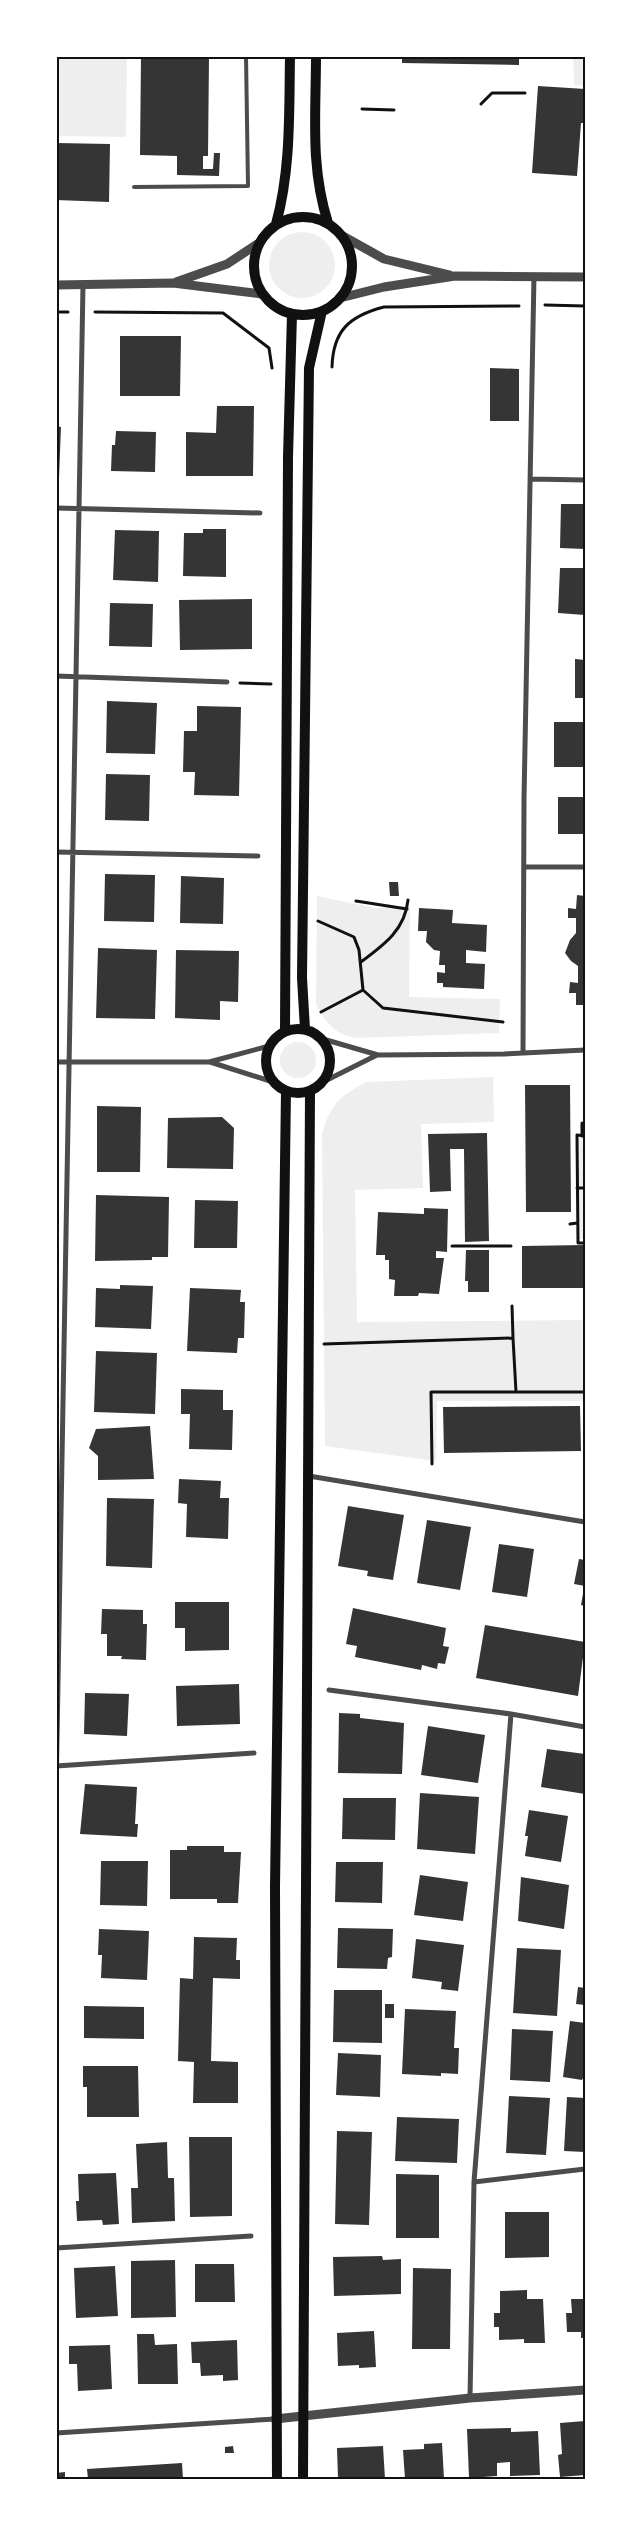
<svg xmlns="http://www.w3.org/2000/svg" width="641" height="2535" viewBox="0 0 641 2535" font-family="Figtree,sans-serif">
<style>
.green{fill:#eee}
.building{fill:#353535}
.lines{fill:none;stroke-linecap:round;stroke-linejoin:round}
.path{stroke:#111;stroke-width:3}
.service{stroke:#4c4c4c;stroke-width:4}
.minor{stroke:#4c4c4c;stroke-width:5}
.tertiary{stroke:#4c4c4c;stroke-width:9}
.secondary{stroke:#111;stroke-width:10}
.neatline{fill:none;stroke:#111;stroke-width:2}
</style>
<rect width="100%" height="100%" fill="#fff"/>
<path class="green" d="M56,56H127L126,137L56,136Z
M573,56H585V86L574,85Z
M269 265a33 33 0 1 1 66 0a33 33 0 1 1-66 0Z
M317,896L375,908L410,906L409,997L500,999L499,1033L356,1038C335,1035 325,1022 316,1004Z
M280 1060a18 18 0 1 1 36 0a18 18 0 1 1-36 0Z
M493,1077L494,1122L421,1124L423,1188L355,1190L357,1322L585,1320V1401H437L436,1461L325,1446L322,1135C329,1106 340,1095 367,1082Z
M579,1138H585V1239H579Z"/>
<path class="building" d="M141,56H209L208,156H203V169H213L214,153H220L219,176L177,175V156L140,155Z
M402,56H519V65L402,63Z
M538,86L585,89V123H581L577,176L532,173Z
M56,143L110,144L109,202L56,200Z
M120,336H181L180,396H120Z
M490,368L519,369V421H490Z
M217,406H254L253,476H186V432L216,433Z
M56,426L61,427L59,478H56Z
M116,431L156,432L155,472L111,471L112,445H115Z
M561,504H585V549L560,548Z
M203,529H226V577L183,576L184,533H203Z
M115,530L159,531L158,582L113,580Z
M560,568H585V615L558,613Z
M252,599V649L180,650L179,600Z
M110,603L153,604L152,647L109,646Z
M575,659L585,660V698H575Z
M107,701L157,703L155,754L106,753Z
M197,706L241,707L239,796L194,795L195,772H183L184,731H197Z
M554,722H585V767H554Z
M106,774L150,775L149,821L105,820Z
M558,797H585V834H558Z
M105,874L155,875L154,922L104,921Z
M181,876L224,878L223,924L180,923Z
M389,882H398L399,896H390Z
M577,895L585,896V1005H576V993H569L570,982L578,983V966L571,961L565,953L570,940L576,933V918H568V908L576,909Z
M419,908L453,910L452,923L487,925L486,952L466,950V963L485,964L484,989L443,987V983H437V972L445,973V965H439L440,951L434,950L426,942L427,931H418Z
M98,948L157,950L155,1019L96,1018Z
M176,950L239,951L238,1002L220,1001V1020L175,1018Z
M525,1085H570L571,1212H526Z
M97,1106L141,1107L140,1172H97Z
M222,1117L234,1128L233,1169L167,1168L168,1118Z
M487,1133L489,1241L465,1242L464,1149H450L451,1191L430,1192L428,1134Z
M96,1195L169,1197L168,1257H152V1260L95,1261Z
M195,1200L238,1201L237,1248H194Z
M424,1208L448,1209L447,1252L436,1251V1258H444L439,1294L419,1293L418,1296H394L395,1280L389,1279V1260H385V1255H376L378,1212L424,1214Z
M585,1245V1288H522V1246Z
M466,1250H489V1292H468V1281H465Z
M120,1285L153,1286L151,1329L95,1327L96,1288L120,1289Z
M190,1288L241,1290L240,1302H245L244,1338H238L237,1353L187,1351Z
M96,1351L157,1353L155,1414L94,1412Z
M181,1389L223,1390V1410H233L232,1450L189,1449L190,1414H181Z
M580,1406L581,1451L444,1453L443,1407Z
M150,1426L154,1479L98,1480V1456L89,1448L96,1429Z
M179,1479L221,1481L220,1498H229L228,1539L186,1537L187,1504L178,1503Z
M107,1498L154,1499L152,1568L106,1566Z
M348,1506L404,1515L393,1580L367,1576L368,1571L338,1566Z
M427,1520L471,1527L460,1590L417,1583Z
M499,1544L534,1549L527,1597L492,1592Z
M579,1559L585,1560V1586L574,1584Z
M584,1588H585V1606L581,1605Z
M175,1602H229V1650L185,1651V1628H175Z
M353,1608L446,1628L443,1646L449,1647L445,1664L438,1663L437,1669L422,1665L421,1670L355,1657L357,1646L346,1644Z
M102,1609L143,1610V1624H147L146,1660L121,1659L122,1656H107V1634H101Z
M485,1625L585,1642L578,1696L476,1678Z
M239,1684L240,1724L177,1726L176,1686Z
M85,1693L129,1694L127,1736L84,1734Z
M339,1713L360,1714V1718L404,1723L402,1774L338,1773Z
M428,1726L485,1735L478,1783L421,1775Z
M547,1749L585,1754V1794L541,1787Z
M85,1784L137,1787L135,1824H138L137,1837L80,1834Z
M420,1793L479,1797L475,1854L417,1849Z
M343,1798H396L395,1840L342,1839Z
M529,1810L568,1816L561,1862L525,1856L528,1836H525Z
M187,1846H224V1852H241L238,1903H217V1899H170V1850H187Z
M101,1861H148L147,1906L100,1905Z
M336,1862H383L382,1903L335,1902Z
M420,1875L468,1882L463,1921L414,1915Z
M521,1877L569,1885L564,1929L518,1921Z
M338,1928L393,1929L392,1957L388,1958L387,1969L337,1968Z
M99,1929L149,1931L147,1980L101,1978L102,1955H98Z
M194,1937L237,1938L236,1960H240V1979L213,1978L211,2061L238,2062V2103H193L194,2062L178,2061L180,1978L193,1979Z
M416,1939L464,1945L458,1991L441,1989L442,1982L412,1978Z
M517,1948L561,1950L557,2016L513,2013Z
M578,1987L585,1988V2005L576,2004Z
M334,1990H382V2043L333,2042Z
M385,2004H394V2018H385Z
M84,2006L144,2007V2039L84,2038Z
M405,2009L456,2011L454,2048H459L458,2074L441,2073V2076L402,2074Z
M570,2021L585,2023V2074L582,2080L563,2077Z
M512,2029L553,2031L550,2082L510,2080Z
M338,2053L381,2055L380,2097L336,2095Z
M83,2066H138L139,2117H87V2087H83Z
M509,2096L550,2098L546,2155L506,2153Z
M567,2097L585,2098V2152L564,2151Z
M397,2117L459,2119L457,2163L395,2161Z
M337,2131L372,2132L369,2225L335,2224Z
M189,2137H232V2216L190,2217Z
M167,2142L168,2178H174L175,2221L132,2223L131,2188H138L136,2144Z
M116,2173L119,2224L103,2225L102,2220L77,2221L76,2201H79L78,2174Z
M396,2174L439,2175V2238H396Z
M505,2212H549V2257L505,2258Z
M382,2256L383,2260L401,2259V2294L334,2296L333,2257Z
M175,2260L176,2317L131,2318V2261Z
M195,2264H234L235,2302H195Z
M115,2266L118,2316L76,2318L74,2268Z
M413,2268L451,2269L450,2349H412Z
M527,2290V2299H543L545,2343H524V2339L499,2340V2327H494V2313H500V2291Z
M571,2299H585V2338H581V2332H567L566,2313H572Z
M374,2331L376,2367L359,2368V2365L338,2366L337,2333Z
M137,2334H154L155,2345L177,2344L178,2384H138Z
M237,2340L238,2380L223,2381V2375L201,2376L200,2363H192L191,2342Z
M110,2345L112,2389L78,2391L77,2364H69V2346Z
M585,2421V2475L560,2477L558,2455L562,2454L560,2423Z
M511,2428V2432L538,2431L540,2475L510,2476V2462L497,2463V2476L469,2478L467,2429Z
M442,2443L444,2479H405L403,2450L424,2449V2444Z
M233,2446L234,2453H225V2447Z
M383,2446L385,2479H338L337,2448Z
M182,2463L183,2479H88L87,2469Z
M65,2472V2479H56V2473Z"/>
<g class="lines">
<path class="path" d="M481,104L492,93H525
M362,109L394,110
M545,305L585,306
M56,312H68
M95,312L223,313L269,348L272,368
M332,367C333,331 349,316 384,307L519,306
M240,683L271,684
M356,901L407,909
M318,921L354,937L359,950L363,990L383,1008L503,1022
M361,962C384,945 405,930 408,900
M321,1012L363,990
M582,1123V1136
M585,1136L577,1135L578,1243H585
M577,1188H585
M570,1224L577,1223
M452,1246H511
M513,1338L516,1392
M324,1344L513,1338L512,1306
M432,1464L431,1392H585"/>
<path class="service" d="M134,187L248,186L246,56"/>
<path class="minor" d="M530,479L585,480
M56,508L260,513
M56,676L227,682
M56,852L258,856
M524,867H585
M323,1039L378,1055L504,1054L585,1050
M523,1052L524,799L534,276
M56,1062H209L269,1046
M210,1062L273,1082
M323,1082L377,1055
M309,1476L585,1522
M329,1690L511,1714L585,1727
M56,1766L254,1753
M56,1794L83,285
M474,2182L585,2169
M56,2248L251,2236
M470,2398L474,2182L511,1714
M56,2433L275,2419"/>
<path class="tertiary" d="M341,235L384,259L450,275
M176,282L227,264L259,243
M56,285L173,283L262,294
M340,298L384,287L455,276L585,277
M275,2419L470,2398L585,2390"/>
<path class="secondary" d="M316,56C316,115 310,166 328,223
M254 266a49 49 0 1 1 98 0a49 49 0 1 1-98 0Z
M276,224C291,169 289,113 290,56
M266 1061a32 32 0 1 1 64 0a32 32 0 1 1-64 0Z
M305,1029L302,978L309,368L322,311
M285,1031L288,457L292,314
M277,2479L275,1887L286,1091
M303,2479L310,1091"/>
</g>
<rect width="641" height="2535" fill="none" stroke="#ffffff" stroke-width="115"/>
<rect x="58" y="58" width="526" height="2420" class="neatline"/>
</svg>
